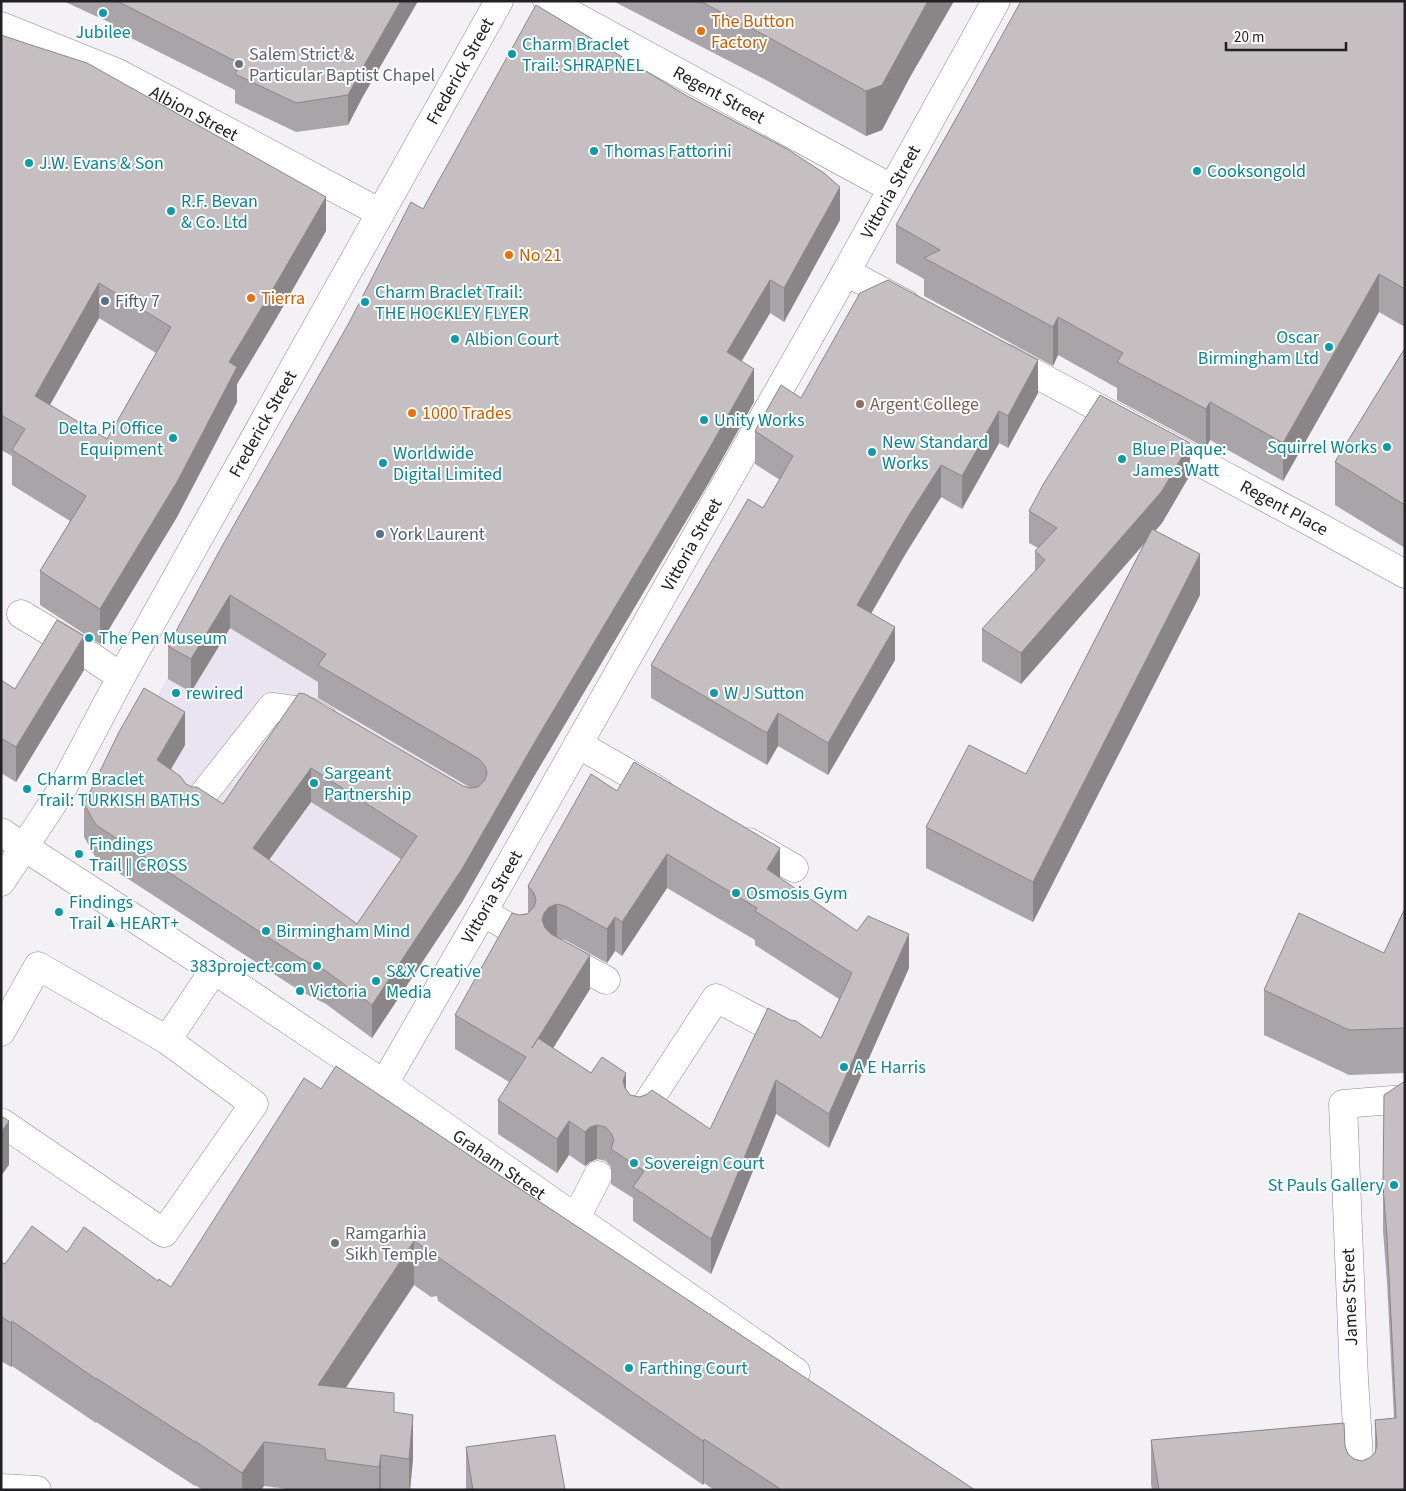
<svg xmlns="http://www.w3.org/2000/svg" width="1406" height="1491" viewBox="0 0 1406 1491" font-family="'Source Sans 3',sans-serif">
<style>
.built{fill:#eae4f1}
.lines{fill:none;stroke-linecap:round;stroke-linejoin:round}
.minor-casing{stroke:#8b898e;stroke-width:29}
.minor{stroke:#fff;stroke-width:28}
.wall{fill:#a9a4a7;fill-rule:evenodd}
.shaded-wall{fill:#8a8688}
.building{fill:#c5bfc2;stroke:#8a8688;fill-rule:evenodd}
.culture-dot{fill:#0f9aa8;stroke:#fff;stroke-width:2}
.food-dot{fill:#e8710a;stroke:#fff;stroke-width:2}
.worship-dot{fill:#6b7280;stroke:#fff;stroke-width:2}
.service-dot{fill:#5c6f8a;stroke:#fff;stroke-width:2}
.education-dot{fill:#8d6e63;stroke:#fff;stroke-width:2}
.labels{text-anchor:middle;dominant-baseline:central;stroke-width:4;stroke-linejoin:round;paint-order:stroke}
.food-label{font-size:18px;fill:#c56008;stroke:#fff;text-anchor:start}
.culture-label{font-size:18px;fill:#0d838f;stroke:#fff;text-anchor:start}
.worship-label{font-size:18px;fill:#5b616d;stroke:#fff;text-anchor:start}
.street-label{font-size:18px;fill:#212022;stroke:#fff}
.service-label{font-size:18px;fill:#4e5e75;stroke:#fff;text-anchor:start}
.education-label{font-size:18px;fill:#785e54;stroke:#fff;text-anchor:start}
</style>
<rect width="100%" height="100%" fill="#f3f1f6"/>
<path class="built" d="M221,581L533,778L464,899L372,1038L326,1004L96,858L84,837L118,767Z"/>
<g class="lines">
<defs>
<g id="minor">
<path id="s1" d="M547,1L891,188"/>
<path id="s2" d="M1,26L118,73L381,213"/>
<path d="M846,272L906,304"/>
<path id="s3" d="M1006,358L1307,520L1405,574"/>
<path d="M21,614L92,657L121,677"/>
<path d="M578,744L659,791"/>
<path d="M195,805L272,707L310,712L323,719"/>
<path id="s4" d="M1,832L214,970L384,1084L796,1372"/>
<path d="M749,842L794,868"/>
<path id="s5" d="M1,882L61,791L121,677L499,1"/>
<path d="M483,912L520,934"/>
<path d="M559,955L606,980"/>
<path d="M1,1032L38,966L167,1040L254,1104L164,1233L1,1122"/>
<path d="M167,1040L214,970"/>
<path id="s6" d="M384,1084L483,912L846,272L996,1"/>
<path d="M639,1116L716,998L794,1039"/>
<path d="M576,1218L598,1175"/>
<path d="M1,1488L37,1490"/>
<path d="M1361,1490L1354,1379L1343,1104L1405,1099"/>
</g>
</defs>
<use href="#minor" class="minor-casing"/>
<use href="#minor" class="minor"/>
</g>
<path class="wall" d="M63,1H418L362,98L348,125L296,132L235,103V90L111,28V23Z
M613,1H954L910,77L882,130L866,136L766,80Z
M1405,1V327L1379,312L1283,481L1210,440L1206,448L1117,400V388L1058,355L1053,366L924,296V279L896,263V225L958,115Z
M1,35L326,231L277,317L237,384V402L177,517L100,644L40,605V571L70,521L12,485V456L1,450ZM99,318L156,353L107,439L50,405Z
M423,209L840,220L784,322L770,313L742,361L754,402L708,484L533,778L462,902L372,1038L326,1004L300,991L96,858L84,837V804L185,745L171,769L186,784L223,804L299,693L463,786L471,788L318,698V682L230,628L191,692L168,679V646ZM311,802L401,859L357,924L269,860Z
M1405,348V548L1335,505V462Z
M1038,393L1008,448L999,443L962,509L941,497L906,553L871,613L895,660L828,775L778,746L767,765L651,698V665L763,508L780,480L755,464V431L801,398Z
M1190,475L1162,523L1155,531L1200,595L1033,922L926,868V827L1026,774L1145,543L1021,684L982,661V629L1035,571V551L1038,548L1029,543V511Z
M84,670L16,782L1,773V680L15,689Z
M617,791L780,878L909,968L829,1148L776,1114L711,1274L633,1221V1198L611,1184V1167L606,1161L597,1159L590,1162L585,1166L569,1155L557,1173L498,1134V1100L509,1082L455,1049V1015L519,915L528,913V886ZM667,888L755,940V945L839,999L821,1038L710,1129L630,1095L626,1090L591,1073L553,1048L590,989L561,939L565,940L607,963L615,951L622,956Z
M1405,908V1073L1349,1075L1264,1035V990L1384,953Z
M1405,1081V1490H1152L1151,1484V1440L1345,1446L1348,1454L1354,1459L1362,1461L1369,1458L1375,1453V1420L1394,1418L1387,1282L1383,1231V1186Z
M321,1089L472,1157L975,1490H714L704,1483L703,1485L438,1301L437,1296L431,1297L414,1285L345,1388L394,1412L413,1459L410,1490H296L264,1486L261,1490H203L195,1485V1486L96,1422V1423L12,1366L11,1367L1,1361V1262L5,1264L67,1252L158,1281L171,1287Z
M466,1447L565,1490H466Z"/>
<path class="shaded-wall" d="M401,1H418L362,98L348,125V95L362,69Z
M928,1H954L910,77L882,130L866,136V91L910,32Z
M840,187V220L784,322V288Z
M326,197V231L277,317L237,384V402L177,517L100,644V609L229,362Z
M1379,274V312L1283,481V443Z
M770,280V313L727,385V352Z
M99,283V318L35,431V396Z
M1058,317V355L1053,366V327Z
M1038,360V393L1008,448V416Z
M754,369V402L708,484L533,778L462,902L372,1038V1005L533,745Z
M1210,402V440L1206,448V409Z
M999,411V443L962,509V476Z
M1190,443V475L1162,523L1021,684V653Z
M941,465V497L906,553L857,638V605L906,520Z
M1200,554V595L1033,922V882Z
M230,595V628L191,692V659Z
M895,627V660L828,775V743Z
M84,636V670L16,782V747Z
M185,712V745L157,793V760Z
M778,713V746L767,765V733Z
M311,768V802L253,882V848Z
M780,848V882L767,869Z
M667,854V888L622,956V922Z
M557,904V938L549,941L542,920L544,913L549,907Z
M615,917V951L607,963V929Z
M909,934V968L829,1148V1114Z
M590,955V989L532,1082V1048Z
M626,1073V1107L623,1081Z
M776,1080V1114L711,1274V1239Z
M9,1121V1165L1,1176V1132Z
M569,1121V1155L557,1173V1139Z
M597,1125V1159L590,1162L585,1166V1132L590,1127Z
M414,1241V1285L318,1430V1385Z
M12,1321V1366L11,1367V1323Z
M413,1415V1459L410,1490H409V1459Z
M704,1439V1483L703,1485V1441Z
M264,1442V1486L261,1490H242V1473Z
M381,1455V1490H379V1467Z"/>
<path class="building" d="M117,1H401L362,69L348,95L296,103L235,74L241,64Z
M700,1H928L882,85L866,91L766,36Z
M1021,1H1405V289L1379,274L1283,443L1210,402L1206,409L1117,362L1123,353L1058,317L1053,327L924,258L940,250L896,225L958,115Z
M536,5L687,96L787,149L824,173L840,187L784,288L770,280L727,352L754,369L708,451L533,745L462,869L372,1005L326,971L300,958L96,825L84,804L119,732L144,688L185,712L157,760L180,776L186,784L192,787H197L223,804L299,693L305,694L463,786L470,788L478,787L485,780L487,773L485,766L479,759L318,665L326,654L230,595L191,659L168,646L221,548L350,321L411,202L423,209ZM311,768L417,836L357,924L253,848Z
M1,35L25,43L87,63L326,197L277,282L229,362L237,367L177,482L100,609L40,571L86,496L12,450L25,429L1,415ZM99,283L171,327L107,439L35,396Z
M888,280L1038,360L1008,416L999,411L962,476L941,465L906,520L857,605L895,627L828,743L778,713L767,733L651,665L748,499L763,508L793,456L755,431L781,385L801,398L860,293Z
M1405,348V505L1335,462Z
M1100,395L1190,443L1162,491L1021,653L982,629L1045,560L1035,551L1057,528L1029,511L1044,483Z
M1152,529L1200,554L1033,882L926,827L969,745L1026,774Z
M57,620L84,636L16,747L1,738V680L15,689Z
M634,762L780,848L767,869L857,931L868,916L909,934L829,1114L776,1080L711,1239L633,1187L644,1171L611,1149L614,1140L611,1133L606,1127L597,1125L590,1127L585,1132L569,1121L557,1139L498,1100L526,1057L455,1015L512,913L519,915L527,914L534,907L536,900L534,893L528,886L591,774L617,791ZM667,854L757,908L755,911L852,973L821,1038L796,1021L790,1020L768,1008L710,1129L652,1090L646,1095L639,1097L630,1095L625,1088L623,1081L626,1073L602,1057L591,1073L538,1038L532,1048L590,955L551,934L545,928L542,920L544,913L549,907L557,904L565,906L607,929L615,917L622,922Z
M1405,908V1028L1349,1030L1264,990L1299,913L1384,953Z
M336,1066L472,1157L975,1490H782L704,1439L703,1441L438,1257L437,1252H431L414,1241L318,1385L394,1393V1412L413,1415L409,1459L381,1455L379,1467L326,1460L325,1449L264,1442L242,1473L195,1441V1442L96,1378V1379L12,1321L11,1323L1,1316V1262L5,1264L32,1226L67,1252L84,1227L158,1281L159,1279L171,1287L304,1078L321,1089Z
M1405,1081V1490H1159L1151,1440L1344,1423L1345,1446L1348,1454L1354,1459L1362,1461L1369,1458L1375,1453L1377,1445L1375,1420L1396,1418L1387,1237L1383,1186L1384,1095Z
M1,1116L9,1121L1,1132Z
M555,1435L565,1490H473L466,1447Z"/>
<g class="culture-dot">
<circle cx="103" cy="13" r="5"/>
<circle cx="512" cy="54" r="5"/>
<circle cx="594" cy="151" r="5"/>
<circle cx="29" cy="163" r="5"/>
<circle cx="1197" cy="171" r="5"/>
<circle cx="171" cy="211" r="5"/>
<circle cx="365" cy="302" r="5"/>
<circle cx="455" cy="339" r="5"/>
<circle cx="1329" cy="347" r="5"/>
<circle cx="704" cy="420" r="5"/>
<circle cx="173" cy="438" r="5"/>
<circle cx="1387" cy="447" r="5"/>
<circle cx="872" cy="452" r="5"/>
<circle cx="1122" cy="459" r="5"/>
<circle cx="383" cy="463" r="5"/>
<circle cx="89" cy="638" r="5"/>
<circle cx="176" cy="693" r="5"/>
<circle cx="714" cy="693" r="5"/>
<circle cx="314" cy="783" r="5"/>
<circle cx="27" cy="789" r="5"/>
<circle cx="79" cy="854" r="5"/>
<circle cx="736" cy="893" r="5"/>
<circle cx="59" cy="912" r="5"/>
<circle cx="266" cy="931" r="5"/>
<circle cx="317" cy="966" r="5"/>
<circle cx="376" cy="981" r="5"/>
<circle cx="300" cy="991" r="5"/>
<circle cx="844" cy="1067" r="5"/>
<circle cx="634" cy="1163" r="5"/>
<circle cx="1394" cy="1185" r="5"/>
<circle cx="629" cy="1368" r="5"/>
</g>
<g class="food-dot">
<circle cx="701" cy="31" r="5"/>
<circle cx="509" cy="255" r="5"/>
<circle cx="251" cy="298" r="5"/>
<circle cx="412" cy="413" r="5"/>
</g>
<g class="worship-dot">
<circle cx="239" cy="64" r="5"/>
<circle cx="335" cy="1243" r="5"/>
</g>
<g class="service-dot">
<circle cx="105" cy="301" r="5"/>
<circle cx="380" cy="534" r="5"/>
</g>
<circle class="education-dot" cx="860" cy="404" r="5"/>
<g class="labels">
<g class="food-label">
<text x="711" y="21">The Button<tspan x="711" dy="21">Factory</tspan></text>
<text x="519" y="255">No 21</text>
<text x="261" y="298">Tierra</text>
<text x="422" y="413">1000 Trades</text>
</g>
<g class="culture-label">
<text x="103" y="32" text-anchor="middle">Jubilee</text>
<text x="522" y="44">Charm Braclet<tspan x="522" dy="21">Trail: SHRAPNEL</tspan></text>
<text x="604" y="151">Thomas Fattorini</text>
<text x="39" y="163">J.W. Evans &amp; Son</text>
<text x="1207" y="171">Cooksongold</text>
<text x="181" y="201">R.F. Bevan<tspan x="181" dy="21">&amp; Co. Ltd</tspan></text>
<text x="375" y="292">Charm Braclet Trail:<tspan x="375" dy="21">THE HOCKLEY FLYER</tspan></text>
<text x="1319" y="337" text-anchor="end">Oscar<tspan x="1319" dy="21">Birmingham Ltd</tspan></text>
<text x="465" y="339">Albion Court</text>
<text x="714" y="420">Unity Works</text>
<text x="163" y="428" text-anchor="end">Delta Pi Office<tspan x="163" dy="21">Equipment</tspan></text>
<text x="882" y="442">New Standard<tspan x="882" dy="21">Works</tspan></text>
<text x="1377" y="447" text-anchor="end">Squirrel Works</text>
<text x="1132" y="449">Blue Plaque:<tspan x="1132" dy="21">James Watt</tspan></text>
<text x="393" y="453">Worldwide<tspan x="393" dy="21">Digital Limited</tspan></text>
<text x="99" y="638">The Pen Museum</text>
<text x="186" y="693">rewired</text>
<text x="724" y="693">W J Sutton</text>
<text x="324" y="773">Sargeant<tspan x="324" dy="21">Partnership</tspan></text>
<text x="37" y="779">Charm Braclet<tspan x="37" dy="21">Trail: TURKISH BATHS</tspan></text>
<text x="89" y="844">Findings<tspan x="89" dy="21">Trail ‖ CROSS</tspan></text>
<text x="746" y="893">Osmosis Gym</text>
<text x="69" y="902">Findings<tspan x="69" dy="21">Trail ▲ HEART+</tspan></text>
<text x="276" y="931">Birmingham Mind</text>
<text x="307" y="966" text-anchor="end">383project.com</text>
<text x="386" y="971">S&amp;X Creative<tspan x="386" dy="21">Media</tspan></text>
<text x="310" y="991">Victoria</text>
<text x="854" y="1067">A E Harris</text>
<text x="644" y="1163">Sovereign Court</text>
<text x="1384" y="1185" text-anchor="end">St Pauls Gallery</text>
<text x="639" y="1368">Farthing Court</text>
</g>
<g class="worship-label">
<text x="249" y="54">Salem Strict &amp;<tspan x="249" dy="21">Particular Baptist Chapel</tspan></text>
<text x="345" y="1233">Ramgarhia<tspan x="345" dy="21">Sikh Temple</tspan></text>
</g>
<g class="street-label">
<text stroke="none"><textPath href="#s5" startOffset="932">Frederick Street</textPath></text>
<text stroke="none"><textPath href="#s1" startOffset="196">Regent Street</textPath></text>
<text stroke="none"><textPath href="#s2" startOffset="212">Albion Street</textPath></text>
<text stroke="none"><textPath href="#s6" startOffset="1026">Vittoria Street</textPath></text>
<text stroke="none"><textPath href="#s5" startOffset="528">Frederick Street</textPath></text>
<text stroke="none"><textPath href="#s3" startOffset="316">Regent Place</textPath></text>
<text stroke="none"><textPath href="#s6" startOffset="621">Vittoria Street</textPath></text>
<text stroke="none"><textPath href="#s6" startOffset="216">Vittoria Street</textPath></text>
<text stroke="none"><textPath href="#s4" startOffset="599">Graham Street</textPath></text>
<text transform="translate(1350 1297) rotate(-92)">James Street</text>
</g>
<g class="service-label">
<text x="115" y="301">Fifty 7</text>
<text x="390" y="534">York Laurent</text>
</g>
<g class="education-label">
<text x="870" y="404">Argent College</text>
</g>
</g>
<rect width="1406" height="1491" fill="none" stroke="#212022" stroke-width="5"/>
<path d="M1226 42v8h120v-8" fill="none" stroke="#212022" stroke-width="2.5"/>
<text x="1234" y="42" font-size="15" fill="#212022" stroke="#ffffff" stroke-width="4" paint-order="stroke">20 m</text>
</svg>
